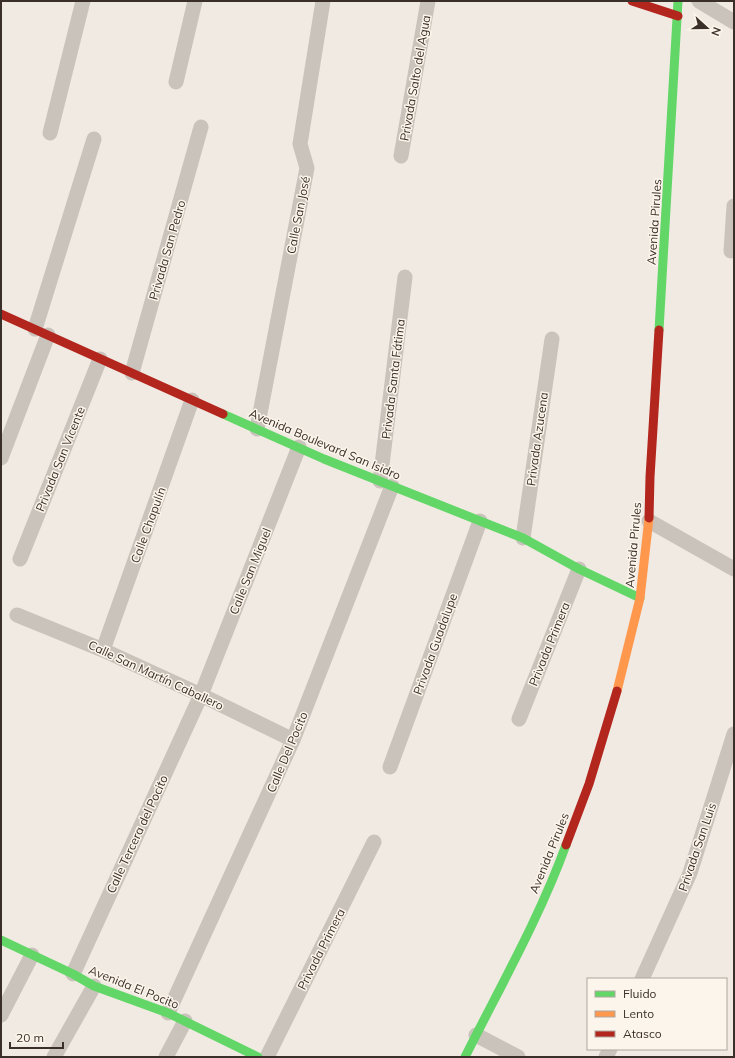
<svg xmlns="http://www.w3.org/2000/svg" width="735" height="1058" viewBox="0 0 735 1058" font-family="Mulish,sans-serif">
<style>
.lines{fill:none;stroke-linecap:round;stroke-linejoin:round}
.street{stroke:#c9c3bc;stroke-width:15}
.fast{stroke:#63d668;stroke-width:9}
.slow{stroke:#ff974d;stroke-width:9}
.jam{stroke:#b3261e;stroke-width:9}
.labels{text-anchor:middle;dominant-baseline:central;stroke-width:3;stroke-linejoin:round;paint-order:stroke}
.street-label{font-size:12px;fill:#3b3029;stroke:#fcf5ec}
</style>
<rect width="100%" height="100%" fill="#f0eae3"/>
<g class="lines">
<path class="street" d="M699,1L734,22
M176,82L195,1
M50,133L83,1
M401,156L428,1
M731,251L734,206
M35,329L94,139
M132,373L201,127
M257,429L307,168L300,144L323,1
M1,458L48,335
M380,481L405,277
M649,521L734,569
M523,538L552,339
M20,559L100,359
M17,615L103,650L201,695L293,740
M103,650L192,400
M519,719L579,569
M390,767L480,521
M73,974L201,695L299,447
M642,979L690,873L734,734
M168,1013L293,740L392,486
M1,1015L32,955
M476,1035L518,1057
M54,1057L94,986
M166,1057L185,1021
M267,1057L374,842
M606,1057L610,1049"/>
<path class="fast" d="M659,330L678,1
M223,414L324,459L523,538L579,569L640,598
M1,940L73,974L94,986L168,1013L258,1057
M465,1057C500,987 539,919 566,845"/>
<path class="slow" d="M617,691L640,598L649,518"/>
<path class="jam" d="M632,1L678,16
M1,314L223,414
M649,518L650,477L659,330
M566,845L589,784L617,691"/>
</g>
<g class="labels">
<g class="street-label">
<text transform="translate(415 78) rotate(-80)">Privada Salto del Agua</text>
<text transform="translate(298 215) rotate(-79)">Calle San José</text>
<text transform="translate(654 222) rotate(-86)">Avenida Pirules</text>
<text transform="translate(167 250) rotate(-74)">Privada San Pedro</text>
<text transform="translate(393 379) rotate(-83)">Privada Santa Fátima</text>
<text transform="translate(537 439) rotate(-82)">Privada Azucena</text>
<text transform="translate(325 444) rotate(23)">Avenida Boulevard San Isidro</text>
<text transform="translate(60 459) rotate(-68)">Privada San Vicente</text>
<text transform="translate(148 525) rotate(-70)">Calle Chapulín</text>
<text transform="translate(633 545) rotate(-85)">Avenida Pirules</text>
<text transform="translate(250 571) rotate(-68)">Calle San Miguel</text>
<text transform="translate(435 644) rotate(-70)">Privada Guadalupe</text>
<text transform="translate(549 644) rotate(-68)">Privada Primera</text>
<text transform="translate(156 675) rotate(25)">Calle San Martín Caballero</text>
<text transform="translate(287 752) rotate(-67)">Calle Del Pocito</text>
<text transform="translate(137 834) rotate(-65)">Calle Tercera del Pocito</text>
<text transform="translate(697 847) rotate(-71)">Privada San Luis</text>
<text transform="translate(549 853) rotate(-68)">Avenida Pirules</text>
<text transform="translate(321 949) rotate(-63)">Privada Primera</text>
<text transform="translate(134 987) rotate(22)">Avenida El Pocito</text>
</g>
</g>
<rect width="735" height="1058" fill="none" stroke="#3b3029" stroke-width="4"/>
<rect x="587" y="978" width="140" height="72" fill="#fcf5ec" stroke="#afa69e"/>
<rect x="595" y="991" width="20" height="6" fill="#63d668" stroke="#afa69e"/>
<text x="623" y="998" font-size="12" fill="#3b3029">Fluido</text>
<rect x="595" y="1011" width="20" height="6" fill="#ff974d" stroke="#afa69e"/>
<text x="623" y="1018" font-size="12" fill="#3b3029">Lento</text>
<rect x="595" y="1031" width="20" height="6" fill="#b3261e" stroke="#afa69e"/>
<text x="623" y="1038" font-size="12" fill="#3b3029">Atasco</text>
<g transform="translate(707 28) rotate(111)" stroke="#fcf5ec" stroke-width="3" paint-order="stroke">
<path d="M0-3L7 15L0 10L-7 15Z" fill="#3b3029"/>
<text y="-6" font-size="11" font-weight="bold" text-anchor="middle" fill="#3b3029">N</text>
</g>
<path d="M10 1042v6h53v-6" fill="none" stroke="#3b3029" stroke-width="2"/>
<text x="16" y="1042" font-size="12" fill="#3b3029" stroke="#fcf5ec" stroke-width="3" paint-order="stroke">20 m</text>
</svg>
